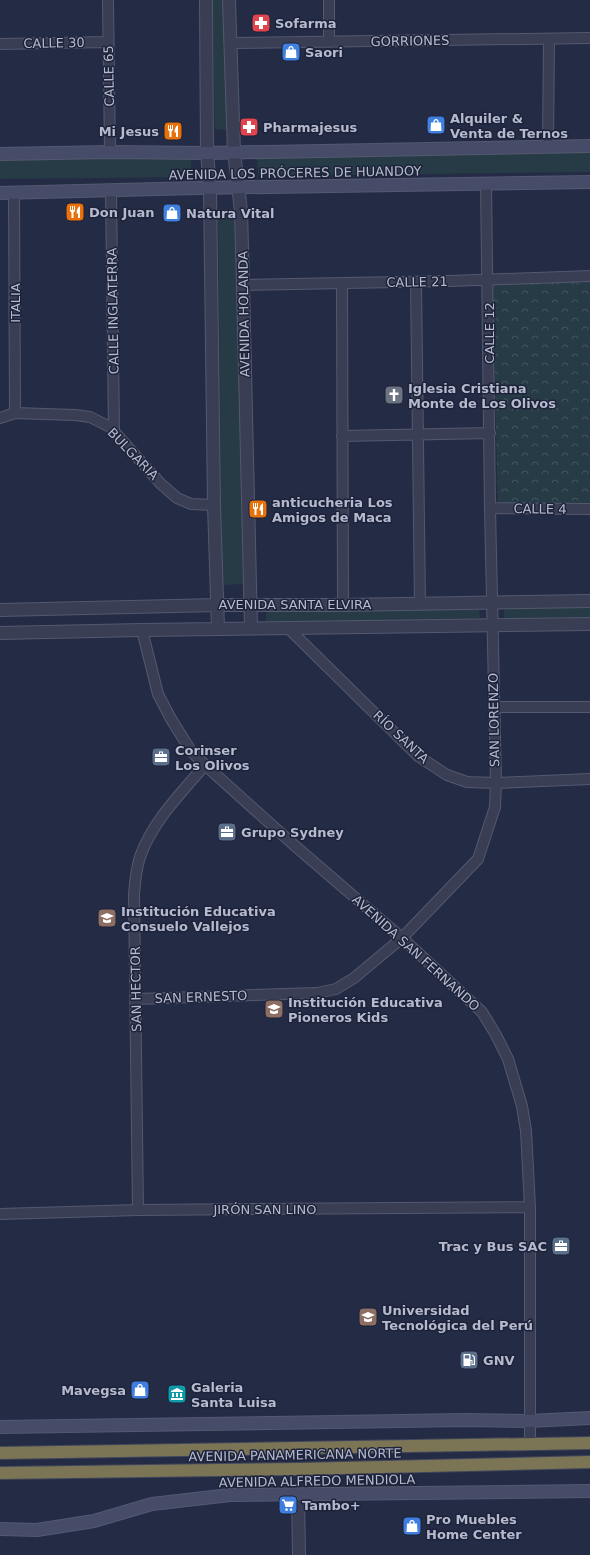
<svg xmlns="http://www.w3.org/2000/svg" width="590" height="1555" viewBox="0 0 590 1555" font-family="'DejaVu Sans',sans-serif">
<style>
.grass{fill:#263b46}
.park{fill:url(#park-crowns)}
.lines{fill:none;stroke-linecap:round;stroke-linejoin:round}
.minor-casing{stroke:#54596f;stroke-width:12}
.tertiary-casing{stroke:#54596f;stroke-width:14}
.secondary-casing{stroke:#54596f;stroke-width:14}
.motorway-casing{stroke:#40465c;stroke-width:14}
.minor{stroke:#393e54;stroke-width:10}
.tertiary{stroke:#393e54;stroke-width:12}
.secondary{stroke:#464c68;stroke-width:12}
.motorway{stroke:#7b7555;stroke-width:12}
.labels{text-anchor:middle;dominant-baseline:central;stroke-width:3;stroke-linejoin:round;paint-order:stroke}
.poi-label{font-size:13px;font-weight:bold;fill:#b6bace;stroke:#1d233a;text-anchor:start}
.street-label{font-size:13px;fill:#b6bace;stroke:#1d233a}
</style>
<defs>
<pattern id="park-crowns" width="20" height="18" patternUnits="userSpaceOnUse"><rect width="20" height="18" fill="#263b46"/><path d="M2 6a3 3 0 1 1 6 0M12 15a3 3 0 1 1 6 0" fill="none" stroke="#435560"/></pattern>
</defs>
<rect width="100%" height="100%" fill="#242b45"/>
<path class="grass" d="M213,0H227L228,130L215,129Z
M590,151V172L259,176L258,174L257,156Z
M191,157L192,177L0,179V160Z
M218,209H238L243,584L222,585Z
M590,605V617L504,618V607Z
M479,609L480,617L478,618L268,622L266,621V613L268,610Z"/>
<path class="park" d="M590,282V505H498L492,283Z"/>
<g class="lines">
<defs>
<path id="minor" d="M108,0L110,152
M329,0V42
M230,43L590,38
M0,44L108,42
M548,146L549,39
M111,190L114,432
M14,193L15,413
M416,282L420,604
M342,283L343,605
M243,285L450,281L590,276
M0,418L15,413L75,415L90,417L110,427L161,484L177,498L191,504L214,505
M342,436L490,433
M490,508L590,509
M288,628L418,756L447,775L467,782L496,783L590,779
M142,630L158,694L171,719L191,751L205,765L294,845L402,938L482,1012L496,1035L508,1059L522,1106L526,1131L530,1207V1445
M494,707H590
M136,999L317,993L336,989L354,978L402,938L478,859L495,807L496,783L490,508L486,183
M138,1210L134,894C135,881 136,869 140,857C152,822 181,793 205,765
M0,1214L138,1210L530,1207"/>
<path id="tertiary" d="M206,0L207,153L210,188L214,505L218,629
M229,0L234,152L241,211L243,285L251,628
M0,610L217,605H343L590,601
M0,633L142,630L590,624
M298,1495L299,1555"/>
<path id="secondary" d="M0,154L110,152L207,153L590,146
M0,193L198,188L590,182
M0,1427L466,1420L529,1421L590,1418
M0,1529L37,1530L94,1521L152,1504L230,1495L590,1491"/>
<path id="motorway" d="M0,1453L590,1443
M0,1473L299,1469L590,1462"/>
</defs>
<use href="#minor" class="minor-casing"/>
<use href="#tertiary" class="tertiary-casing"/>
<use href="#secondary" class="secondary-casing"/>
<use href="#motorway" class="motorway-casing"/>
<use href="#minor" class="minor"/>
<use href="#tertiary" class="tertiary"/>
<use href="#secondary" class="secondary"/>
<use href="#motorway" class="motorway"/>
</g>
<defs>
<symbol id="pharmacy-square" viewBox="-11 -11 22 22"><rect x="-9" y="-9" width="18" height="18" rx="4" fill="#e0444e" stroke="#1d233a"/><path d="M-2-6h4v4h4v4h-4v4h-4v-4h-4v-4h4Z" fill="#fff"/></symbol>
<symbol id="shop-square" viewBox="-11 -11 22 22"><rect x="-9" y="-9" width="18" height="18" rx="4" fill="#3f7fe0" stroke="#1d233a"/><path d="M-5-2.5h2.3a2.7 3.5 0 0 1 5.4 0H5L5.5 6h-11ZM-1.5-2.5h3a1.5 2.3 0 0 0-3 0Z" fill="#fff"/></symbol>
<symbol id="restaurant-square" viewBox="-11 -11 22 22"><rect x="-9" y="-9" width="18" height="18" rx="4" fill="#e8710a" stroke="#1d233a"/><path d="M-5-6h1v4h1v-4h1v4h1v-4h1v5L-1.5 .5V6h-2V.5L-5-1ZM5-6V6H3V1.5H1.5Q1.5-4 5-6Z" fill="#fff"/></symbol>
<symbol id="church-square" viewBox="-11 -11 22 22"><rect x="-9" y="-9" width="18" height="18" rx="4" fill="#6b7280" stroke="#1d233a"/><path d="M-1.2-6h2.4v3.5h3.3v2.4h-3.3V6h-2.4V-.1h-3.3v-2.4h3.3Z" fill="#fff"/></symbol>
<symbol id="office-square" viewBox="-11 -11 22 22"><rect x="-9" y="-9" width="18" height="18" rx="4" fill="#5c6f8a" stroke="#1d233a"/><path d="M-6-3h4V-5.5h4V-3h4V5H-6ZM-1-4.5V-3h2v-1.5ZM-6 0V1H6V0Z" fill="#fff"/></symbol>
<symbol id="school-square" viewBox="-11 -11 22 22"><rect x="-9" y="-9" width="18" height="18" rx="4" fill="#8d6e63" stroke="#1d233a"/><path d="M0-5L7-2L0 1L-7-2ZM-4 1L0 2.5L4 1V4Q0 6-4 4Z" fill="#fff"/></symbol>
<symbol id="university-square" viewBox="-11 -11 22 22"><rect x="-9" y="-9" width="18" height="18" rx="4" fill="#8d6e63" stroke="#1d233a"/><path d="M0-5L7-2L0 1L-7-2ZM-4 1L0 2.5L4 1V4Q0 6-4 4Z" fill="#fff"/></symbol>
<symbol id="fuel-square" viewBox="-11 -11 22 22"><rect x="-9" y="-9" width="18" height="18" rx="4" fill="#5c6f8a" stroke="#1d233a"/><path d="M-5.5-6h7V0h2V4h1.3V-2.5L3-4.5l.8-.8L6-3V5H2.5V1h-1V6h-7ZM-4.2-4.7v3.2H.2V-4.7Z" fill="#fff"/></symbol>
<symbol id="museum-square" viewBox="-11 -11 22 22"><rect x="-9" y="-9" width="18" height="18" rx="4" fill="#0f9aa8" stroke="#1d233a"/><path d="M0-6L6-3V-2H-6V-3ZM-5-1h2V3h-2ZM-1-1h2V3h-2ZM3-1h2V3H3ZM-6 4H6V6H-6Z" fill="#fff"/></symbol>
<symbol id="supermarket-square" viewBox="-11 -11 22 22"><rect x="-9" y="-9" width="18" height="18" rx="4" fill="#3f7fe0" stroke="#1d233a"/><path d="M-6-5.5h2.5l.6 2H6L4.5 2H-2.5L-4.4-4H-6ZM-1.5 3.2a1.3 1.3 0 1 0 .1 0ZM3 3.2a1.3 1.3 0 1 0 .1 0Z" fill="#fff"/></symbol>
</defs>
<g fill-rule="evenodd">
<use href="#pharmacy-square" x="250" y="12" width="22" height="22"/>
<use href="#shop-square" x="280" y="41" width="22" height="22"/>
<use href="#shop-square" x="425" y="114" width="22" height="22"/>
<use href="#pharmacy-square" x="238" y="116" width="22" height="22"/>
<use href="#restaurant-square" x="162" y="120" width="22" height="22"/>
<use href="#restaurant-square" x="64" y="201" width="22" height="22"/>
<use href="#shop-square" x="161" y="202" width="22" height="22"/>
<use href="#church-square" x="383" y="384" width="22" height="22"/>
<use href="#restaurant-square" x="247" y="498" width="22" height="22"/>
<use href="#office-square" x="150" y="746" width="22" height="22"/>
<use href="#office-square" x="216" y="821" width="22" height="22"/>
<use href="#school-square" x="96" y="907" width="22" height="22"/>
<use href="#school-square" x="263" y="998" width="22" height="22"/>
<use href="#office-square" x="550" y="1235" width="22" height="22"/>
<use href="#university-square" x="357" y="1306" width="22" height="22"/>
<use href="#fuel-square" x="458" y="1349" width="22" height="22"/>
<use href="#shop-square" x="129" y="1379" width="22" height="22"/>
<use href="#museum-square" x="166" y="1383" width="22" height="22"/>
<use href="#supermarket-square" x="277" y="1494" width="22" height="22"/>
<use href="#shop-square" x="401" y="1515" width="22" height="22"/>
</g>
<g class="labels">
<g class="poi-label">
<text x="275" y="23">Sofarma</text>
<text x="305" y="52">Saori</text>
<text x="450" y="118">Alquiler &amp;<tspan x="450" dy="15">Venta de Ternos</tspan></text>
<text x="263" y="127">Pharmajesus</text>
<text x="159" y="131" text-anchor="end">Mi Jesus</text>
<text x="89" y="212">Don Juan</text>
<text x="186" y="213">Natura Vital</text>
<text x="408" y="388">Iglesia Cristiana<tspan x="408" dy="15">Monte de Los Olivos</tspan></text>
<text x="272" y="502">anticucheria Los<tspan x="272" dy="15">Amigos de Maca</tspan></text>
<text x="175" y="750">Corinser<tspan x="175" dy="15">Los Olivos</tspan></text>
<text x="241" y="832">Grupo Sydney</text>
<text x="121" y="911">Institución Educativa<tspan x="121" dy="15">Consuelo Vallejos</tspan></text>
<text x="288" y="1002">Institución Educativa<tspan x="288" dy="15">Pioneros Kids</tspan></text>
<text x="547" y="1246" text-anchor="end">Trac y Bus SAC</text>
<text x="382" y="1310">Universidad<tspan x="382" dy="15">Tecnológica del Perú</tspan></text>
<text x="483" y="1360">GNV</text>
<text x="191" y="1387">Galeria<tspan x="191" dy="15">Santa Luisa</tspan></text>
<text x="126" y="1390" text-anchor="end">Mavegsa</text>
<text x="302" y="1505">Tambo+</text>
<text x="426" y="1519">Pro Muebles<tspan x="426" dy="15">Home Center</tspan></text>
</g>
<g class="street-label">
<text transform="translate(410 41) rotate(-1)">GORRIONES</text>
<text transform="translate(54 43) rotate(-1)">CALLE 30</text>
<text transform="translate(109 76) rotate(-91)">CALLE 65</text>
<text transform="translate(295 173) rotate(-1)">AVENIDA LOS PRÓCERES DE HUANDOY</text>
<text transform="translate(417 282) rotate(-1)">CALLE 21</text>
<text transform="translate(15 303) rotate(-90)">ITALIA</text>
<text transform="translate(113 311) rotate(-91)">CALLE INGLATERRA</text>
<text transform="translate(244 314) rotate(-91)">AVENIDA HOLANDA</text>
<text transform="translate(489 333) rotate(-90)">CALLE 12</text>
<text transform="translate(133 454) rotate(46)">BULGARIA</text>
<text transform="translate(540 509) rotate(1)">CALLE 4</text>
<text x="295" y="604">AVENIDA SANTA ELVIRA</text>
<text transform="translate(494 720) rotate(-91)">SAN LORENZO</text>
<text transform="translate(401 737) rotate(43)">RÍO SANTA</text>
<text transform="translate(416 953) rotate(42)">AVENIDA SAN FERNANDO</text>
<text transform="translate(136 989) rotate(-91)">SAN HECTOR</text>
<text transform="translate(201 997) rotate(-2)">SAN ERNESTO</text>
<text x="265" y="1209">JIRÓN SAN LINO</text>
<text transform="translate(295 1455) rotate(-1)">AVENIDA PANAMERICANA NORTE</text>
<text transform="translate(317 1481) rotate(-1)">AVENIDA ALFREDO MENDIOLA</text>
</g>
</g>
</svg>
